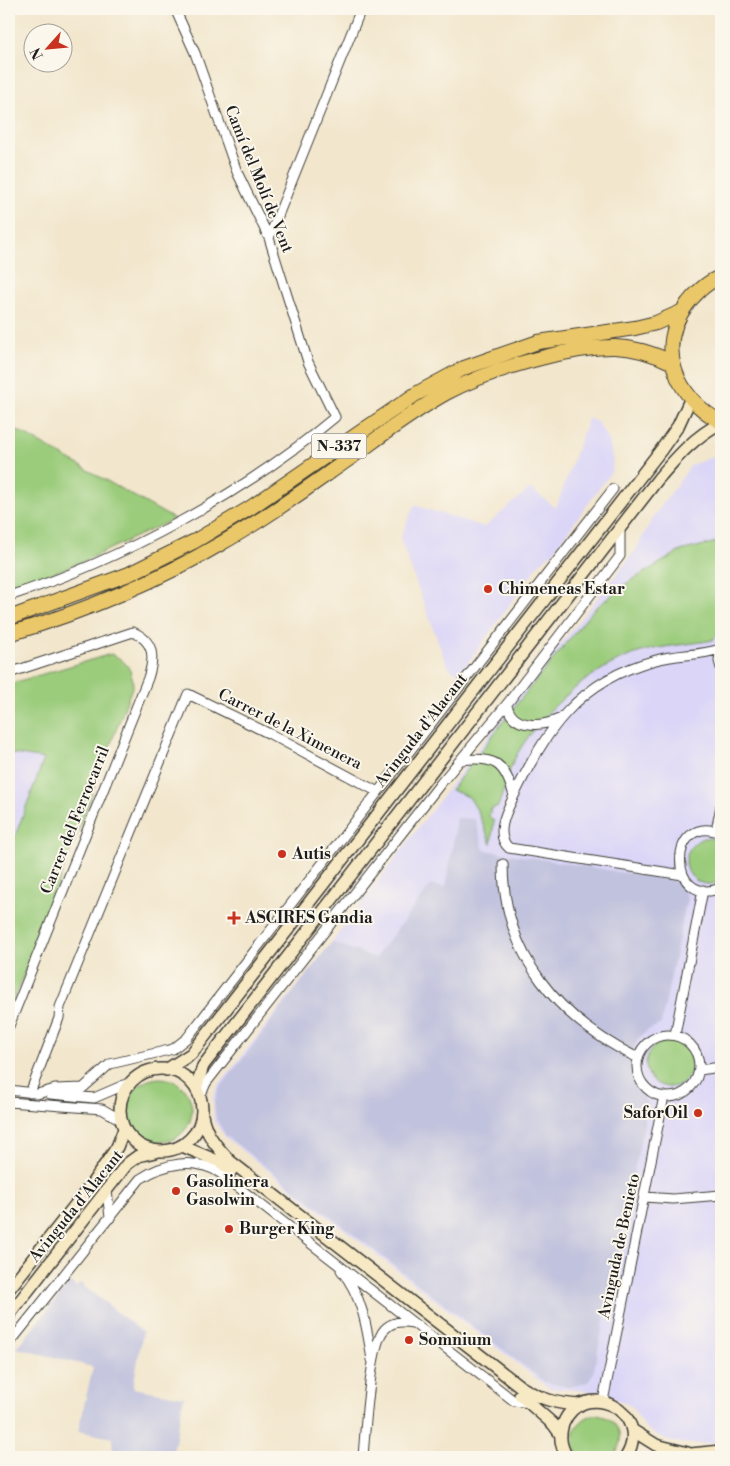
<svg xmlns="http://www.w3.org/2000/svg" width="730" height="1466" viewBox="0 0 730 1466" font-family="'Libre Bodoni',serif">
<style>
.built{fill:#dbd6f7}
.industrial{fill:#c1c2dd}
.green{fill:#9bcc7c;stroke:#5c744c}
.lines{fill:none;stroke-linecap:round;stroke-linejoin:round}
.minor-casing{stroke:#3c3a36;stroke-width:11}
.secondary-casing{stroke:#3c3a36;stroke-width:14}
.trunk-casing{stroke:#3c3a36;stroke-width:16}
.minor{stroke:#fff;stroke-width:9}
.secondary{stroke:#f7e9c3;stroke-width:11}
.trunk{stroke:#eac769;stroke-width:14}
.poi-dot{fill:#c8321e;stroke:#fbf7ec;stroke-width:2}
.labels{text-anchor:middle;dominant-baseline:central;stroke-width:4;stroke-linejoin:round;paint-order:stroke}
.shield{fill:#fbf7ec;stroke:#5f5e5a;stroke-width:1}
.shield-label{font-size:15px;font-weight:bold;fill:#1c1c1c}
.street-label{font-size:16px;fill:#1c1c1c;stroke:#fbf7ec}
.poi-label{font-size:16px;font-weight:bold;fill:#1c1c1c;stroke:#fbf7ec;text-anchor:start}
</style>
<rect width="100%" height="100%" fill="#fbf7ec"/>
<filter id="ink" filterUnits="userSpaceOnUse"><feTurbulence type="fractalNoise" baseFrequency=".02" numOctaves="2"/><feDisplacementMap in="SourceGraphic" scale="10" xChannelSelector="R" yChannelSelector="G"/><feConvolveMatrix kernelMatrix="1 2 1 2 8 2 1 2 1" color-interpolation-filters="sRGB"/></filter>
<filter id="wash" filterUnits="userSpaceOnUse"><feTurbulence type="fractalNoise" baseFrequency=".0096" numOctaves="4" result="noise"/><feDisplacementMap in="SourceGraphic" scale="20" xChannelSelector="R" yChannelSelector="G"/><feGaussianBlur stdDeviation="1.12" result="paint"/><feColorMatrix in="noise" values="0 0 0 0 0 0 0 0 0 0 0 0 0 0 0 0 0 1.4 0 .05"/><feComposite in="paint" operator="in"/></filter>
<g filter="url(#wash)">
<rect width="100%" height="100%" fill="#f2e6cc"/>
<path class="built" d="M588,418L597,422L609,440L613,460L612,471L553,552L539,564L460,674L450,669L444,658L400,539L414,505L485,527L530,488L556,508Z
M721,454V1442L696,1444L672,1442L647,1430L631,1406L599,1392L549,1388L226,1138L214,1121L213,1098L218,1086L332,942L515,700L635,551L654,516L691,465Z
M9,753L45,759L9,852Z"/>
<path class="industrial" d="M457,818L475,819L484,850L675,881L685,891L687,899L661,1024L648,1030L638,1039L631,1055L632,1080L648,1103L593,1375L588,1382L579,1385L568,1387L545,1382L226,1136L216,1119L214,1103L219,1089L332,942L375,958L431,885L446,887Z
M70,1282L77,1287L80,1283L143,1332L133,1388L184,1397L172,1457H113L112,1438L78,1431L93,1367L17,1348Z"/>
<path class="green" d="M12,427L174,519L84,561L9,590V435Z
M721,541V629L713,640C688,645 664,645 638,653C589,668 535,717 513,762C507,775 504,792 498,806L491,809L489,816L494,821L491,844L477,810L469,797L451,790L515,706L593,610L627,583L680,551Z
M111,654C126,660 132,669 133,685L9,1014V852L44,759L9,753V684Z
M703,838H710L721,842V881C690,896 670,853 703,838Z
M646 1064a23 23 0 1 1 46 0a23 23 0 1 1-46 0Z
M128 1110a32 32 0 1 1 64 0a32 32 0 1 1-64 0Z
M593,1415C616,1414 630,1440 612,1457H581C567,1442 573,1421 593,1415Z"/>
</g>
<g filter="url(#ink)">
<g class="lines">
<defs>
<path id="minor" d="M269,238L361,9
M9,596C120,561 246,492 335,417L308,362L269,238L237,172L195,53L175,9
M721,645L719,661L721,668
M9,673L133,632C154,641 155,657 148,678L9,1026
M507,704C511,729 541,727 559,719
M461,760C495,756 505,763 514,796
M716,831L721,806
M721,833C667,811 667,909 721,888
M503,864C503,955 559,1020 638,1058
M683,875L509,848C495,836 505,814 512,800C545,731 578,680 656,660C677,654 699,656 720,649
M675,1035L703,890
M637 1066a31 31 0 1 1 62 0a31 31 0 1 1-62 0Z
M699,1070L721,1067
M9,1090L34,1093
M30,1093L59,1018L60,1007L188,694L270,734L378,792
M37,1094L55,1089L83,1088L110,1064L173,1049L187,1038L613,489
M50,1094L94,1098L131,1082
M200,1097L206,1083L224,1060L441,783L507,704L620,556V528
M9,1102L102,1109L121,1120
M107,1190L110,1218
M645,1197L673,1199L721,1195
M341,1270C362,1295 367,1327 372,1360
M9,1344L140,1179C164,1163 195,1157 220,1173L514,1401L530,1403
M603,1401L664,1096
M363,1457C365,1433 370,1345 384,1330C392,1321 402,1321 413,1323"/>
<path id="secondary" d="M120 1110a41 41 0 1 1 82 0a41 41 0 1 1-82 0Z
M166,1070L191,1054L199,1044L661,450L678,426L690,400
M196,1089L203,1066L658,479C677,457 695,436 721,423
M202,1115C206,1135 216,1146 230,1161L521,1387C540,1399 557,1404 580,1405
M182,1146L220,1162L231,1171
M9,1289L91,1185L117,1147L124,1129
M9,1315L127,1164L138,1156L155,1152
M520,1395L553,1424L561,1435
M632,1430L656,1445L688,1453
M681,1455L721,1451
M567,1457C561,1447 559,1435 563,1424C583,1376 654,1412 626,1457"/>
<path id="trunk" d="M721,277C708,281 697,292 688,303C654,347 676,398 721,422
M9,618L129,574L195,541L250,508L416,394L464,368L538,342L635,328L656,323L681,312
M9,634C82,612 154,583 220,544C263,520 303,491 343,463C377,439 410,413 446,393C480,375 515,364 553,355C600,345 629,341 673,363"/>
</defs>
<use href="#minor" class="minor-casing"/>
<use href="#secondary" class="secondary-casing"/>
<use href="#trunk" class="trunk-casing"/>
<use href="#minor" class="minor"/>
<use href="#secondary" class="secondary"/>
<use href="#trunk" class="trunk"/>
</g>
</g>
<g class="poi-dot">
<circle cx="488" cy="589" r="5"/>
<circle cx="282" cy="854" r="5"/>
<path d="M231.5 910.5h5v5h5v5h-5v5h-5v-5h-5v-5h5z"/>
<circle cx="698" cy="1113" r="5"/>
<circle cx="176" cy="1191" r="5"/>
<circle cx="229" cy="1229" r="5"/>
<circle cx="409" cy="1340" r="5"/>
</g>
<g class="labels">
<rect class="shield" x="311.5" y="433.5" width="55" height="25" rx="4"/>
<g class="shield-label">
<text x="339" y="446">N-337</text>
</g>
<g class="street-label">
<text transform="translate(259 179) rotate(68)">Camí del Molí de Vent</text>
<text transform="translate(290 729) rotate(27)">Carrer de la Ximenera</text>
<text transform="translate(421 730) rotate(-52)">Avinguda d'Alacant</text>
<text transform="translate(75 820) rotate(-68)">Carrer del Ferrocarril</text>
<text transform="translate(76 1206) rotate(-51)">Avinguda d'Alacant</text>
<text transform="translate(619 1246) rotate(-78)">Avinguda de Benieto</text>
</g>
<g class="poi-label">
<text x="498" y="589">Chimeneas Estar</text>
<text x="292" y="854">Autis</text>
<text x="245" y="918">ASCIRES Gandia</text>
<text x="688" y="1113" text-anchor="end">SaforOil</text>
<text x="186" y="1182">Gasolinera<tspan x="186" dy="18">Gasolwin</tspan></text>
<text x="239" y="1229">Burger King</text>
<text x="419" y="1340">Somnium</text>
</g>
</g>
<rect width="730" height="1466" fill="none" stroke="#fbf7ec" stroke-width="30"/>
<g transform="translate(48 48) rotate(243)"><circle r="24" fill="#fbf7ec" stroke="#a29f99"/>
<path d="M0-4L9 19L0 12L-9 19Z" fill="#c8321e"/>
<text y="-8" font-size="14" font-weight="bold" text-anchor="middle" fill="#1c1c1c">N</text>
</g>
</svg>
